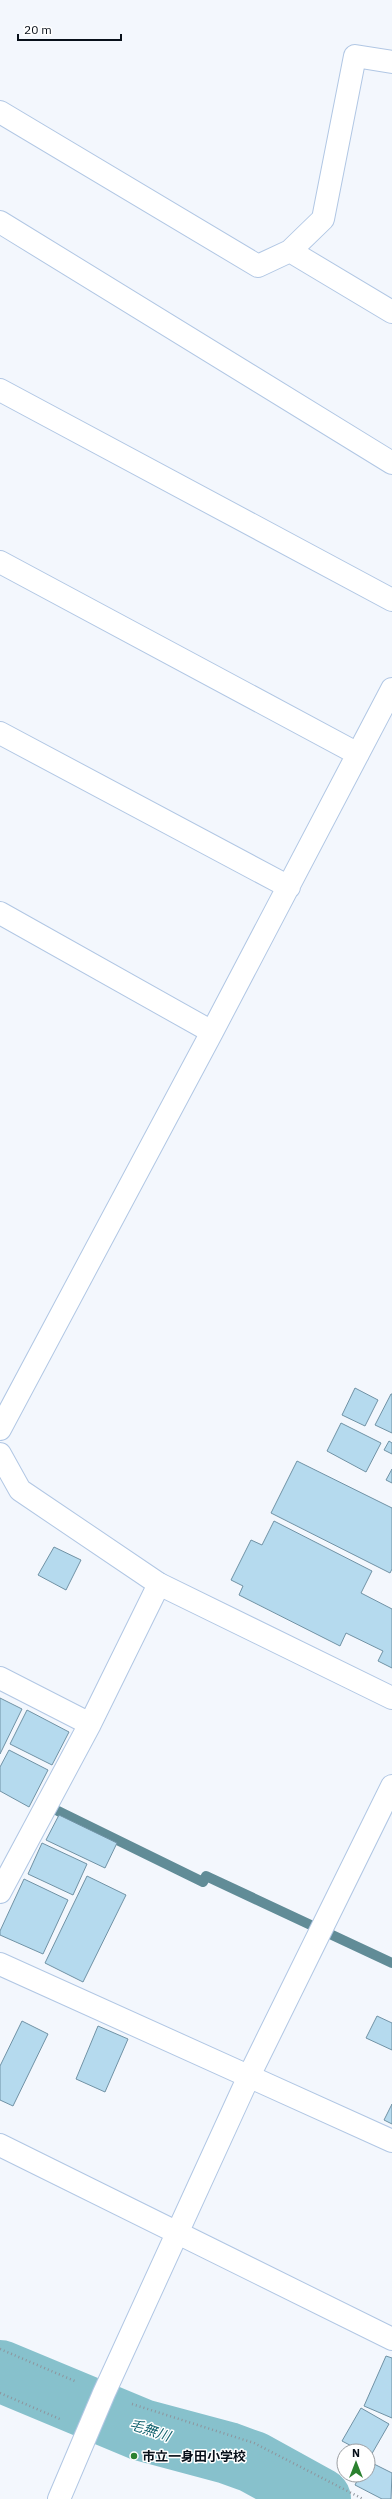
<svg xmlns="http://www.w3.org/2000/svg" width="392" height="2499" viewBox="0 0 392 2499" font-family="'IBM Plex Sans','Noto Sans JP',sans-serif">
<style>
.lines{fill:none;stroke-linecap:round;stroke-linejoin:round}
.stream{stroke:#618c97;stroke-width:10}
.river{stroke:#87c1cc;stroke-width:62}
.building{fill:#b5daee;stroke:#7092a5}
.street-casing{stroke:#b1c7e4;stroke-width:24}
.secondary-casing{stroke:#b1c7e4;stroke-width:24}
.path{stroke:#8e949c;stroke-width:2.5;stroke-dasharray:1 3;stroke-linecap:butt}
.street{stroke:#fff;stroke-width:22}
.secondary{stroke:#fff;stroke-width:22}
.poi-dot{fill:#2b812f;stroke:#fff;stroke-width:1.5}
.labels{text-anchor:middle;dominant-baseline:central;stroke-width:3;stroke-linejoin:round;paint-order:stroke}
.poi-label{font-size:13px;font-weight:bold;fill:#08101a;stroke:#fff;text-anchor:start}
.water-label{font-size:14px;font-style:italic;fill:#10616d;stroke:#fff}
</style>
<rect width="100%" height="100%" fill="#f3f7fd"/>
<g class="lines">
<path class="stream" d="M58,1811L203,1882L206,1876L392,1963"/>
<path class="river" d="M0,2371L142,2430L228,2453L253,2462L320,2499"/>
</g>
<path class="building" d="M355,1388L378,1400L365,1426L342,1415Z
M391,1394H392V1433L375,1425Z
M341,1423L381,1443L366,1472L327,1451Z
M389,1441L392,1443V1454L384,1450Z
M297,1461L392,1508V1569L390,1573L271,1513Z
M392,1469V1483L386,1480Z
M274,1521L372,1571L361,1593L392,1609V1668L378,1661L383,1651L346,1633L340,1646L239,1595L243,1586L231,1580L251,1540L262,1545Z
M54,1547L81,1560L66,1590L38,1575Z
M0,1698L22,1709L0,1754Z
M27,1710L69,1732L52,1765L10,1744Z
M9,1750L48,1770L29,1807L0,1791V1767Z
M59,1815L117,1843L105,1868L46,1840Z
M42,1843L87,1864L73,1895L28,1874Z
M87,1876L126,1895L83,1982L45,1963Z
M24,1879L68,1900L43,1954L0,1935V1931Z
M377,2016L392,2023V2050L366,2038Z
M22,2021L48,2034L13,2106L0,2100V2066Z
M98,2026L128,2039L105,2092L76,2079Z
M392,2104V2124L384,2120Z
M386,2356L392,2358V2418L364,2406Z
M361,2408L389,2424L370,2457L368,2451H361L342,2441Z
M368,2461L392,2473L391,2499H382L355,2485L360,2475H368Z"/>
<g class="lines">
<defs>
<path id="street" d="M0,112L258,266L290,251L323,219L355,56L392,62
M0,222L392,463
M290,251L392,312
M0,390L392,600
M0,562L358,754
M0,733L289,887
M0,913L212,1032
M0,1429L212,1032L392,689
M0,1678L90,1724
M0,1892L90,1724L159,1584
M0,1964L392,2141
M0,2145L392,2339
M59,2499L104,2393L249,2076L392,1786"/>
<path id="secondary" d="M0,1454L20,1490L159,1584L392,1698"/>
</defs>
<use href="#street" class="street-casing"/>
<use href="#secondary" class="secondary-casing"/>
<path class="path" d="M0,2349L77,2382
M0,2393L62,2420
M132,2404L254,2443L363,2499"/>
<use href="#street" class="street"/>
<use href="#secondary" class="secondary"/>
</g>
<circle class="poi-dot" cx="134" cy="2456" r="4"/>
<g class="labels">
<g class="poi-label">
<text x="142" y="2456">市立一身田小学校</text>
</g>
<g class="water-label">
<text transform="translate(150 2430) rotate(18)">毛無川</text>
</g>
</g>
<g transform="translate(356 2463)"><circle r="19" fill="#ffffff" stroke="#9c9fa3"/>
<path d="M0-3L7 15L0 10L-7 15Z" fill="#2b812f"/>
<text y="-6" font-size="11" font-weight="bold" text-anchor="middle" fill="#08101a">N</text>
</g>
<path d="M18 34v6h103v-6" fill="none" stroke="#08101a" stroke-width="2"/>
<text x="24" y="34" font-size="12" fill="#08101a" stroke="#ffffff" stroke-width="3" paint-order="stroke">20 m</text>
</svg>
